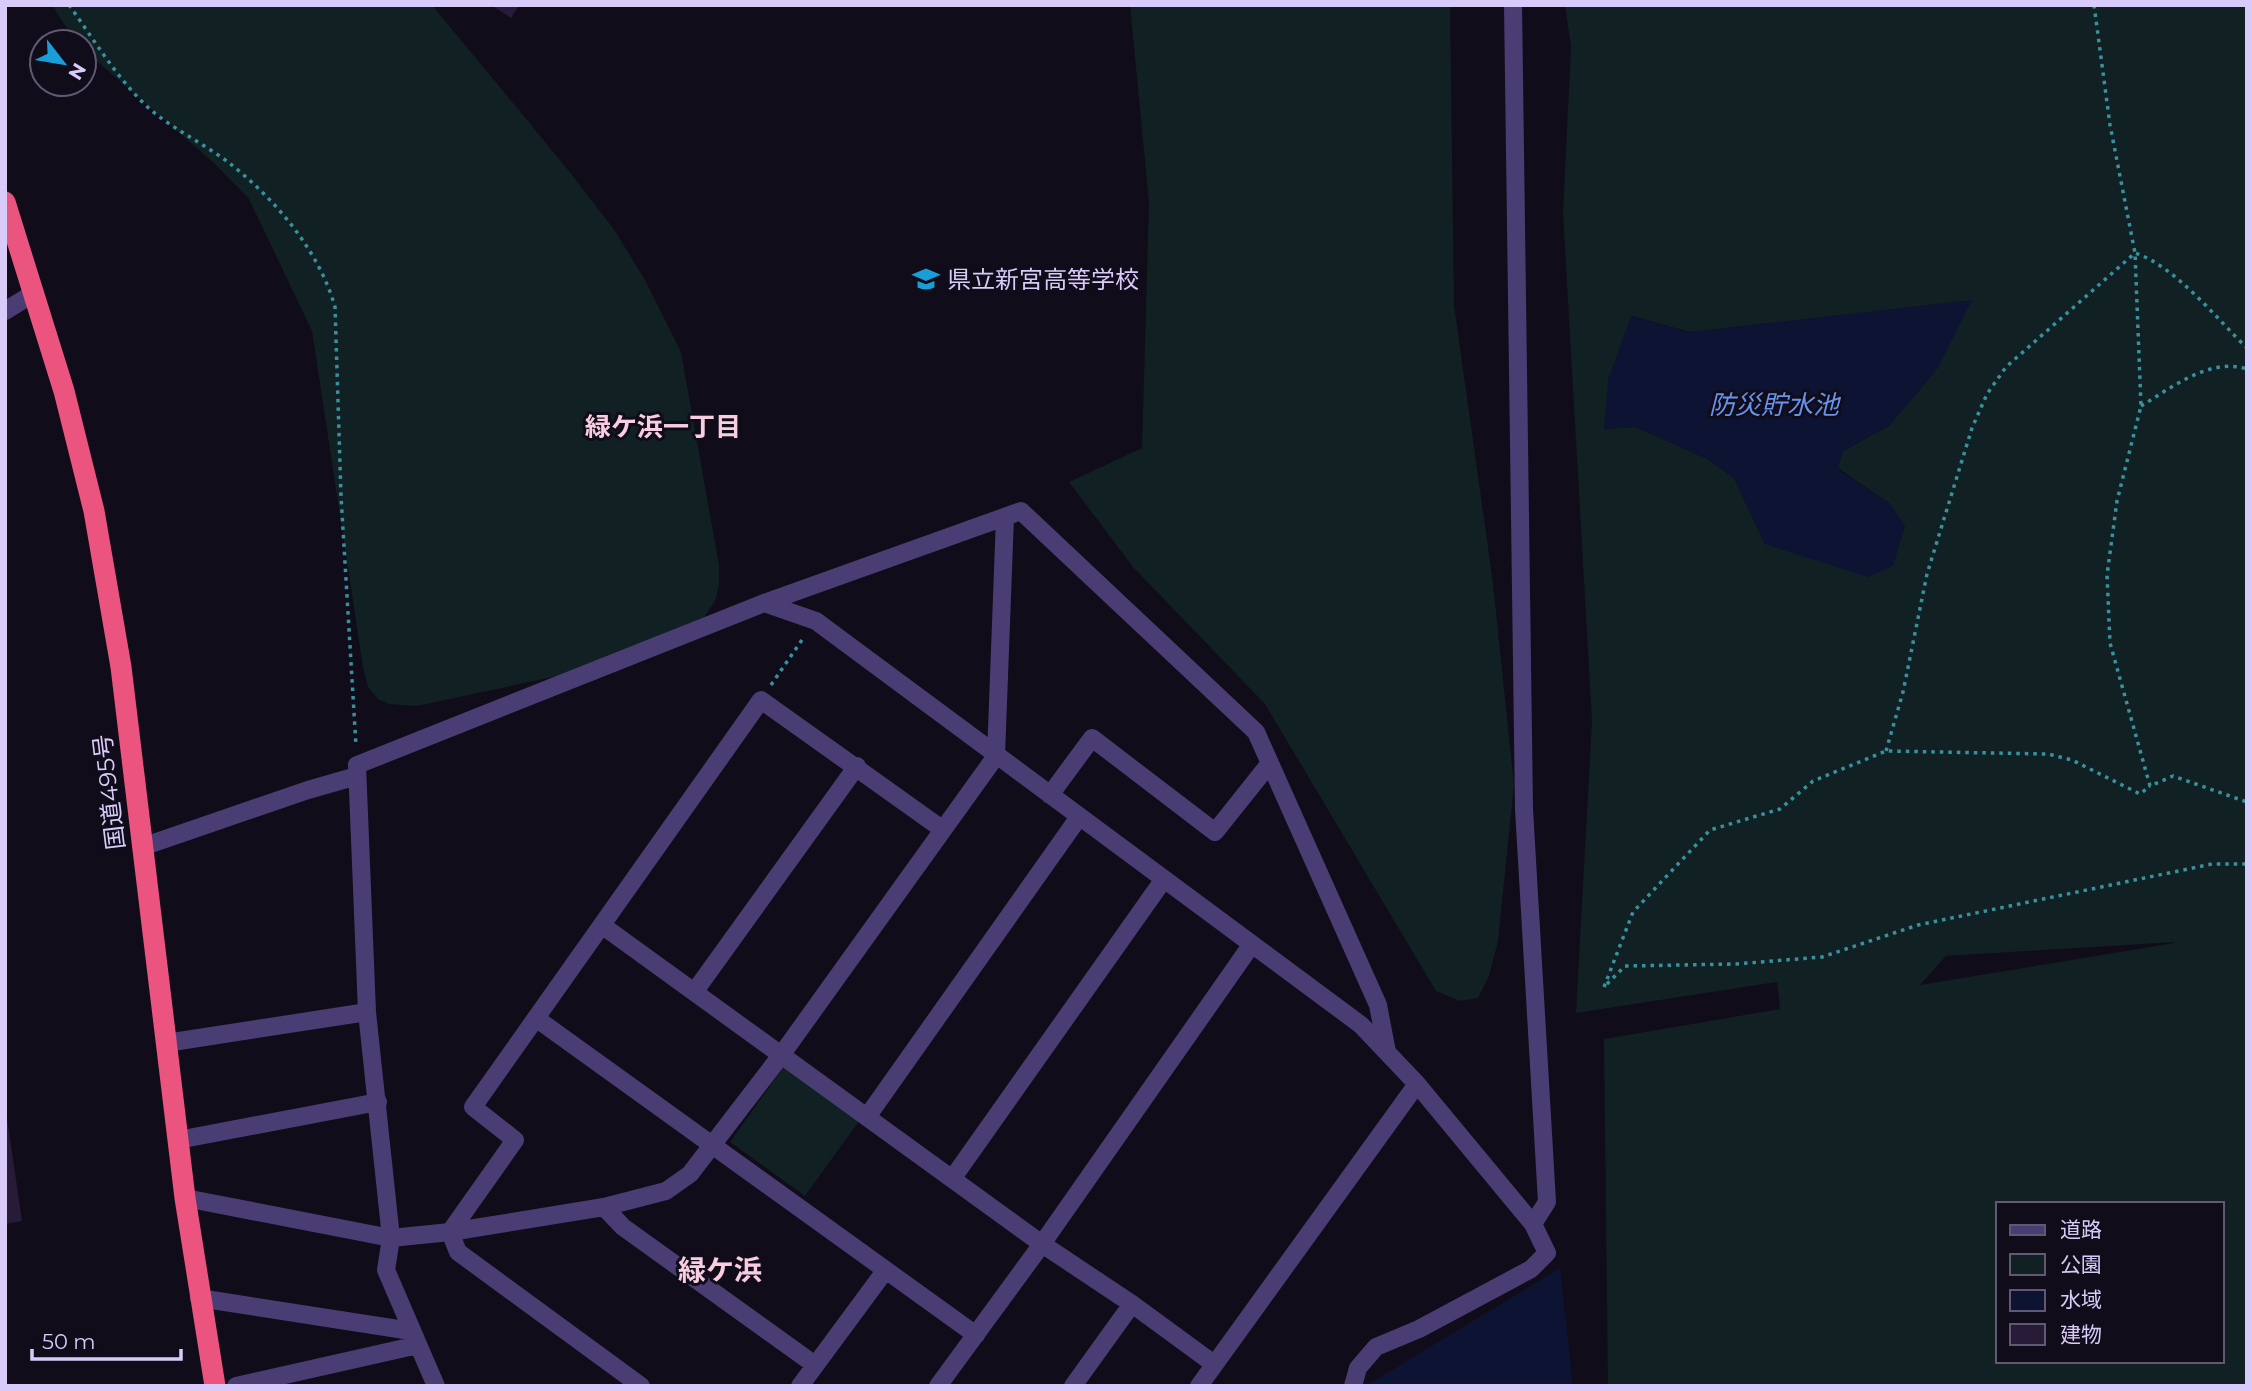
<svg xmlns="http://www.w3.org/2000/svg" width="2252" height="1391" viewBox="0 0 2252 1391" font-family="Montserrat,'Noto Sans JP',sans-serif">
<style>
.green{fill:#102023;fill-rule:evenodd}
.water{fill:#0d1332}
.building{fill:#271b38}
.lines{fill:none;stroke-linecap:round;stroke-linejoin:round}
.path{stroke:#39919f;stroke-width:3.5;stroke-dasharray:3.5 5;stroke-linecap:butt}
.minor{stroke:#4a3d73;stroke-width:18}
.highway{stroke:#eb547e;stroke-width:21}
.labels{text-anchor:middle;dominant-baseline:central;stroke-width:6;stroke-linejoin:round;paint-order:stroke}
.poi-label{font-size:24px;fill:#d9cbf9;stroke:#110c1a;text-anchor:start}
.street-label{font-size:24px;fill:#d9cbf9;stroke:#110c1a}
.water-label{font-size:26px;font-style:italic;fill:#6593ed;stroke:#110c1a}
.neighbourhood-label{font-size:26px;font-weight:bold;fill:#f9cde0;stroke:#110c1a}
.quarter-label{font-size:28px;font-weight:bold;fill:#f9cde0;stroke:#110c1a}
</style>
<rect width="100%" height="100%" fill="#110c1a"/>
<path class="green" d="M52,5H432L569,171L615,231L645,280L681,352L719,565V585L715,601L694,632L633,660L417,706L389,704L378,699L368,687L363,667L312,331L249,199L215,164L84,50V42L75,41Z
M1130,5H1450L1454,305L1493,583L1514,785L1498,941L1489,976L1478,998L1460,1001L1436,991L1265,704L1133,567L1069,482L1142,448L1149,203Z
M1565,5H2247V1386H1608L1604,1039L1780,1009L1777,982L1576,1013L1592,721L1563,213L1571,47ZM1971,301L1890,425L1843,451L1838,468L1890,504L1765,544L1734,478L1708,459L1635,427L1605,429L1632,316L1689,332ZM2174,942V943L1920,985L1946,956ZM1998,1204H2222V1361H1998Z
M784,1066L859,1121L805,1196L730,1142Z"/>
<path class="water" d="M1972,300L1938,368L1890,425L1843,451L1838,469L1890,504L1905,526L1893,566L1868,577L1765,544L1734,478L1708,459L1635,427L1604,429L1608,380L1631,316L1689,332Z
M1560,1268L1573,1386H1369V1384Z"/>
<path class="building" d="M491,5H519L511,18Z
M7,1118L22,1221L5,1224V1119Z"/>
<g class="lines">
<path class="path" d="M69,5C95,41 119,82 152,111C175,130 204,144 228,162C274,198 319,250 335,307L341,496L356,746
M2094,5L2110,125L2135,253L2141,406L2117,501L2107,575L2110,643L2150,786L2173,776L2247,802
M2141,406C2171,388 2210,357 2247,369
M771,685L804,637
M1886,751L1903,692L1927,574L1972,428L1987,394L2006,367L2135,253C2175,266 2217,319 2247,348
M1607,984L1625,966L1736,964L1822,957L1918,925L2212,864H2247
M1604,987L1633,912L1710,830L1780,809L1813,781L1886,751L2048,754L2072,760L2140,794L2150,786"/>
<path class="minor" d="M1513,5L1524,809L1547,1202L1533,1224
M5,311L34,293
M764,603L1021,511L1256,732L1378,1005L1387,1052
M1050,795L1092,738L1215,832L1270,763
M142,847L308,790L357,776
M603,926L1042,1244L1132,1304L1214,1364
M695,991L857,766
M537,1019L976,1335
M166,1043L367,1012
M867,1117L1079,817
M178,1140L378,1102
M952,1179L1164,879
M185,1198L391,1238L450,1232L604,1207L666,1191L690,1174L782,1054L996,756L1005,517
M604,1207L623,1227L815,1365
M450,1232L515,1140L473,1107L761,700L942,829
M450,1232L458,1252L641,1386
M199,1298L411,1331
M236,1386L418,1345
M436,1386L386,1270L391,1238L367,1012L357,765L764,603L816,621L1361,1025L1417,1084L1533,1224L1547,1253L1531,1269L1419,1329L1376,1347L1358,1368L1353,1386
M800,1386L885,1271
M938,1386L1042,1244L1252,944
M1073,1386L1132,1304
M1199,1386L1417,1084"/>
<path class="highway" d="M5,202L64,391L94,511L121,667L185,1198L215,1386"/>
</g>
<defs>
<symbol id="school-bare" viewBox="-9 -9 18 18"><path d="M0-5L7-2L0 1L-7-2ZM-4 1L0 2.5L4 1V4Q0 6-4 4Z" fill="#199ed7" stroke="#110c1a" stroke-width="2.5" paint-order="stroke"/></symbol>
</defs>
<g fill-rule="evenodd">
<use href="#school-bare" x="907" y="260" width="38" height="38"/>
</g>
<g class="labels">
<g class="poi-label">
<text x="947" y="279">県立新宮高等学校</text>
</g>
<g class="street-label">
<text transform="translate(109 792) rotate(-97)">国道495号</text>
</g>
<g class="water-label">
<text x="1774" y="405">防災貯水池</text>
</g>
<g class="neighbourhood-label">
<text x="663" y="427">緑ケ浜一丁目</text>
</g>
<g class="quarter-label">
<text x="720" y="1270">緑ケ浜</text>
</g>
</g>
<rect width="2252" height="1391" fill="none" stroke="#d9cbf9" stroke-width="14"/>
<rect x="1996" y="1202" width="228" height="161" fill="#110c1a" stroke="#615873" stroke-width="2"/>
<rect x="2010" y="1225" width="35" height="10" fill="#4a3d73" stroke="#615873" stroke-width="2"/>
<text x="2060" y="1237" font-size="21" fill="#d9cbf9">道路</text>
<rect x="2010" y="1254" width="35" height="21" fill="#102023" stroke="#615873" stroke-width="2"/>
<text x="2060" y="1272" font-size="21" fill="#d9cbf9">公園</text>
<rect x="2010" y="1290" width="35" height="21" fill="#0d1332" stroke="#615873" stroke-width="2"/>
<text x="2060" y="1307" font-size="21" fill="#d9cbf9">水域</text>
<rect x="2010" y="1324" width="35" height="21" fill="#271b38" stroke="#615873" stroke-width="2"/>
<text x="2060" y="1342" font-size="21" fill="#d9cbf9">建物</text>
<g transform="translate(63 63) rotate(121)"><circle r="33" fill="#110c1a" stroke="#615873" stroke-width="2"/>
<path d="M0-5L12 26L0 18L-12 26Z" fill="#199ed7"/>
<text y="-10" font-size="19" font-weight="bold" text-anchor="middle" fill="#d9cbf9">N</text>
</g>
<path d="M32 1349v10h149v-10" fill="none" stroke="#d9cbf9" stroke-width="3.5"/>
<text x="42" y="1349" font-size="21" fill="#d9cbf9" stroke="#110c1a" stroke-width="5" paint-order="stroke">50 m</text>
</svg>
